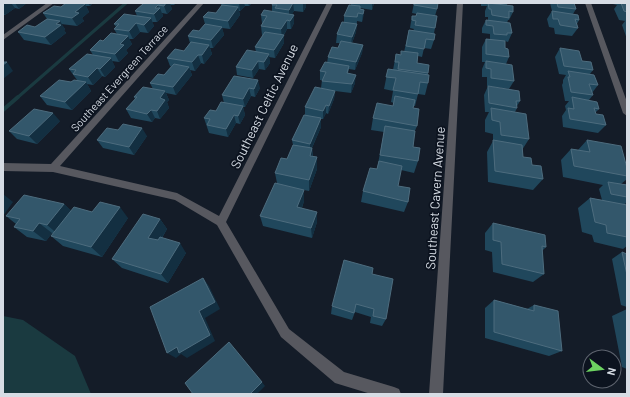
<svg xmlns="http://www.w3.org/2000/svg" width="630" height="397" viewBox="0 0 630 397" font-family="Barlow,sans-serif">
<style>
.water{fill:#1a3a40}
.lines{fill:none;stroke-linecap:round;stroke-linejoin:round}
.stream-far1{stroke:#1a3a40;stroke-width:3}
.stream{stroke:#1a3a40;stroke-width:4}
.street{fill:#57585f;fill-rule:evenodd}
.wall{fill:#20475c}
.shaded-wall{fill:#132f41}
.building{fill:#33576b;stroke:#4d6c7e}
.labels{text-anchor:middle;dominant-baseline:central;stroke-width:3.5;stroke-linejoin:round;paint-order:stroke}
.far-street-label{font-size:11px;fill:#d6dce4;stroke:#0c131f}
.street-label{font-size:13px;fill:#d6dce4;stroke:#0c131f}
</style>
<rect width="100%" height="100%" fill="#141c28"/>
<path class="water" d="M3,316L23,320L75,356L91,394H3Z"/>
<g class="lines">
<path class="stream-far1" d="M17,98L126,3"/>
<path class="stream" d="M3,110L18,97"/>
<path class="street" d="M47,3H54L3,40V35Z
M198,3H204L60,166L177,193L219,216L327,3H333L226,222L289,329L344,372L394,387L399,389L401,394H371L335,383L281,337L217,225L175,200L53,172L3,171V163L51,164Z
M457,3H463L443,394H429Z
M585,3H591L627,102V116L623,113Z"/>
</g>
<path class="wall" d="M3,3H27L19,9L15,8L5,15H3Z
M66,3H93L90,6H86L89,12L82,18L84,21L77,26L61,24L65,29L64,30L66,33L51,45L24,40L18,32L35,27L47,19L43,13L61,7Z
M144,3H176L174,5H170L172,9L167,14L162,13L163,16L157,22H152L154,26L148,33L140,32L133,39H129L132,44L126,50L128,53L119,62L112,61L115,67L105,77L102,76L93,85L87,84L91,91L72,110L47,105L40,96L71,82L77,80L69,69L93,55L90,50L103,41L117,34L114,29L116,27L114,24L137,16L135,11Z
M221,3H252L249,6H245L240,11H239L240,15L230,29L222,28L224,35L213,48H210L212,54L204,64L201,63L195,71L190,70L192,75L176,95L166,93L169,100L167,102L169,108L160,119L155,118L152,122L131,118L126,109L135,99L134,97L153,89L150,83L164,75L171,66H170L167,58L184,51L190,43L188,36L199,31L205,24L203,17L216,13L221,6Z
M273,3H308H306V7L303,12L294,11L292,14L294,15V23L291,29H287L284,35V43L275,58L269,57L270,63L265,70L259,69L253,78L237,75L236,67L256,52L255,47L263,35H262L261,26L262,24V23L261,15L272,12V5Z
M351,3H374L372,10L360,8V9L364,10L363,18L362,22L357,21L356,32L352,43L363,45L362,53L355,70L349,69L348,73L355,83L351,93L335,91L334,99L328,114L326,113L323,119H321V127L312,148L313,156L317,169L309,191L304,190V201L302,208L317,222L312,238L263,226L260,216L277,183L275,173L287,159L293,145L292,140L305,115V107L321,88L322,80H320V71L327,63L328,57L338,48L340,43H336L337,34L344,22V16L351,5Z
M414,3L437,9L435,16V28L434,33V40L431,49L424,48L422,57L418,56L417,63L428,73V83L425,95L418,94L415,106H414L413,108L417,126L414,133L413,147L418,161L414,173L401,170L398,186L408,202L404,212L361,202L363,191L377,169L384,132L371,130L373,118L393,106L394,103L391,102L393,91L384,89L388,69L393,70L396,54L401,55L404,52L409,30L413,31L414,29L410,28L412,16H416L417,14L412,13Z
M481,3H507V5L513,12L509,20H508L507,23L512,33L508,42L505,41V48L509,57L506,64L514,81L509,89L487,86V77H482V69L485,62H482V47L486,39H490V34L482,33V28L486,20H488V17H485V11L487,6H481Z
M550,3H574L576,9L573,14L579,20L577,24L578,28L572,36L555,34L554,28L549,27L547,19L552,11Z
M612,3H627V39L622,25L625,21L619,20L614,9L617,5L613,4Z
M560,48L582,61L593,70L590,74L598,85L592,93L593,95L589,100L599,109L595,113L596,114L606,125L598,133L563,127L562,116L566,110L565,106L569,101H565L562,85L563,83V80L566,75L559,74L555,57Z
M234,76L260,88L255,97L251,96L245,107H243L245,115L240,124L236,123L228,137L209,133L204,118L216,111L224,103L222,95Z
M488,86L520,101L517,106V108L515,112L529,139L522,150L523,157L532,165L543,179L533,190L488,182L487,152L493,141V134L485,132V120L489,112H485L484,95Z
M60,121L37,144L17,139L9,131Z
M147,136L134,155L103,148L97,140Z
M587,140L627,168V179L621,184L627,185V202L624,205H627V246L623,249L594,242L592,235L582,232L578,208L590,198L602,200L599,189L603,185L563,177L561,160L571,149L578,150Z
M64,204L71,211L92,212L128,218L102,257L63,246L51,236L53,234L52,233L46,241L27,237L14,227L16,224L6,216Z
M160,219L167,229L162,238L186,253L168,283L122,268L112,259Z
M493,223L546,247L542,251L544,274L533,282L493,272L492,252L485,250V233Z
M622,252L627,254V307L621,305L612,259Z
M372,274L386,319L382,326L370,323L371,317L355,312L352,320L331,314L332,306Z
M494,300L527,309L534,305L562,351L549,356L485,338V308Z
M627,309V369L622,367L612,316Z"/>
<path class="shaded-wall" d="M5,3H11L15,8L5,15L3,12V4Z
M15,3H27L19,9Z
M88,3H93L90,6Z
M166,3H170L172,9L167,14L164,6Z
M239,3H244L245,6L240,11Z
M248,3H252L249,6Z
M293,3L294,11L289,19V10Z
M304,3H306V7L303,12V4Z
M372,3H374L372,10Z
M85,4L89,12L82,18L84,21L77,26L72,18L75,12Z
M158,5L159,9L160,8L163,16L157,22L154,14L155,8Z
M238,7L240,15L230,29L228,21Z
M364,10L363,18L362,22L363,14Z
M294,15V23L291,29L290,21Z
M151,18L154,26L148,33L144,25Z
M287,20V29L282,38L281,29Z
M60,21L65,29L64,30L66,33L51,45L45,37L56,24Z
M136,23L140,32L133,39L129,31Z
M357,24L356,32L351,45L352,37Z
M222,27L224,35L213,48L211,40Z
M284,35V43L275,58L274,50Z
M128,36L132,44L126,50L128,53L119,62L115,54L120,44Z
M209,45L212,54L204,64L202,55Z
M363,45L362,53L355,70L356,62Z
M269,54L270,63L265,70L264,62Z
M198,55L201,63L195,71L192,62Z
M111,58L115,67L105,77L100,69Z
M258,61L259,69L253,78L252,70Z
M7,62L13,71L3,79V65Z
M189,67L192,75L176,95L173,87Z
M97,68L102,76L93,85L88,77Z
M356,75L355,83L351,93L352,84Z
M258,80L260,88L255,97L254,89Z
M86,82L91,91L72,110L65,102Z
M249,88L251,96L245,107L243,99Z
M165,91L169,100L167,102L169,108L160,119L157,111L160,98Z
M335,91L334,99L328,114L329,106Z
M326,105V113L323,119V111Z
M243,106L245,115L240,124L238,116Z
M151,110L155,118L152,122L147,114Z
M53,113L60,121L37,144L29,136Z
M234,115L236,123L228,137L226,129Z
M321,118V127L310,152V144Z
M142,128L147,136L134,155L129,147Z
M312,148L313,160L310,156Z
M317,157V169L309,191V180Z
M304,190V201L298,218L297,207Z
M3,194L13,202L3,216Z
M64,204L75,214L59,235L47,225Z
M120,207L128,218L102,257L91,247Z
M317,212V222L312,238L311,228Z
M160,219L167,229L156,247L148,238Z
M39,223L52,233L46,241L33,231Z
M180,243L186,253L168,283L161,274Z
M203,278L209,286L220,309L205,318L215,341L187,358L181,354L176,358L167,353L199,311Z
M262,382L265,386L257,394H250Z"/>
<path class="building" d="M66,3H80L85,4L75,12L79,13L72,18L43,13L54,6L61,7Z
M144,3H166L164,6L158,5L155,8H160L154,14L135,11Z
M273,3H293L289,10L275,8L277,5H272Z
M414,3H438L437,9L414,5Z
M488,3L513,6V12L509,11V18L492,15L491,9H489Z
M557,3H574L576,9L558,7Z
M621,3H627V12L624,11Z
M222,5L238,7L228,21L203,17L208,12L216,13Z
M349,5L360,6V9L364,10L363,14L358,13L357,17L344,16Z
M264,10L294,15L290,21L287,20L281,29L261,26L267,16L261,15Z
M552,11L578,15L579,20L575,19L578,28L560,25L558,19H553Z
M417,13L437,16L435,28L415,25L416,21L412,20V16H416Z
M124,14L151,18L144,25L136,23L129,31L114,29L119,24H114Z
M47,19L60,21L56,24L61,25L45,37L18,32L27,25L35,27Z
M486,20L510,23L512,33H507V35L494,34L493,26L486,25Z
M342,22L357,24L352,37L337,34Z
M205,24L222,27L211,40L188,36L193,30L199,31Z
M409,30L435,34L434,40L426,39L424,49L406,46Z
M265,32L284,35L274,50L255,47Z
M111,33L128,36L120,44L124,45L115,54L90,50L100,40L103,41Z
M486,39L505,41V48L508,49L509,57L486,54Z
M341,41L363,45L356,62L328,57L332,47L338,48Z
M191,42L209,45L202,55H198L192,62L167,58L175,49L184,51Z
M560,48L579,51L582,61L591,62L593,70L564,66Z
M247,50L269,54L264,62L258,61L252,70L236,67Z
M401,51L418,53L417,63L429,65L428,73L398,69L399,62H395L396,54L401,55Z
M87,54L111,58L100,69L97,68L88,77L73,74L76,70L69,69Z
M486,61L512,65L514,81L491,78V69L486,68Z
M3,62H7L3,65Z
M325,62L349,66L347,73L356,75L352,84L322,81L326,72L320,71Z
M174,64L189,67L173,87L150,83L158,74L164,75Z
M388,69L429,75L428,83L420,82L418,94L393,90L396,78L386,77Z
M568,71L594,75L598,85L589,84L593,95L571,92L568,77H570Z
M234,76L258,80L254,89L249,88L243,99L222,95Z
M59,80L71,82L74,80L86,82L65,102L40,96Z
M488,86L519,91L520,101H516L517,108L489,103Z
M143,87L165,91L160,98L165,100L157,111L151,110L147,114L126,109L137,97H134Z
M315,87L335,91L329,106L326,105L323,111L305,107Z
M395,96L415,100L413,108L419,109L417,126L373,118L377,103L393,106Z
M572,97L597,102L599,109L594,108L596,114L603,115L606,125L570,119L568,108L574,109Z
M221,102L243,106L238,116L234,115L226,129L207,125L210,119L204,118L210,110L216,111Z
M491,108L526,114L529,139L501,135L500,122L492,120Z
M34,109L53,113L29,136L9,131Z
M304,115L321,118L310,144L292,140Z
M123,124L142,128L129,147L97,140L107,128L118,130Z
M385,126L415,131L413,147L420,148L418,161L380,155Z
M493,140L522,145L523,157L531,158L532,165L541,166L543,179L495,171Z
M587,140L621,146L627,168V176L574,166L571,149L590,152Z
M293,145L312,148L310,156L317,157L309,180L275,173L281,158L287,159Z
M379,161L402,166L398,186L410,188L408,202L363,191L370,168L377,169Z
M608,182L627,185V197L611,194Z
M275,183L304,190L297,207L317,212L311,228L260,216Z
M24,195L64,204L47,225L39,223L33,231L14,227L20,219L6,216Z
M590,198L627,205V237L607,233L606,225L595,222Z
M100,202L120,207L91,247L51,236L74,207L92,212Z
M143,214L160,219L148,238L158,240L160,237L180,243L161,274L112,259Z
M493,223L545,235L546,247L542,246L544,274L502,264L501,242L493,240Z
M622,252L627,254V275Z
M344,260L373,268L372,274L393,279L386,319L373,316L374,309L356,304L354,313L332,306Z
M203,278L215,302L199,311L210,335L179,353L177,347L167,353L150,307Z
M494,300L534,311V305L558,311L562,351L494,332Z
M229,342L262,382L250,394H193L185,383Z"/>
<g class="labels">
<g class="far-street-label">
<text transform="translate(119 78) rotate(-48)">Southeast Evergreen Terrace</text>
</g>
<g class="street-label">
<text transform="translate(264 106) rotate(-64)">Southeast Celtic Avenue</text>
<text transform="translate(435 198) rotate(-86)">Southeast Cavern Avenue</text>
</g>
</g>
<rect width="630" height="397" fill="none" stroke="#d6dce4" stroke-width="8"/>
<g transform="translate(602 369) rotate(105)"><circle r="19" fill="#0c131f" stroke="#5d636e"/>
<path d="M0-3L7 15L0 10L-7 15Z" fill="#6dd361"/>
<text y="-6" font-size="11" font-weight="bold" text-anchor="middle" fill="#d6dce4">N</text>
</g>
</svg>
